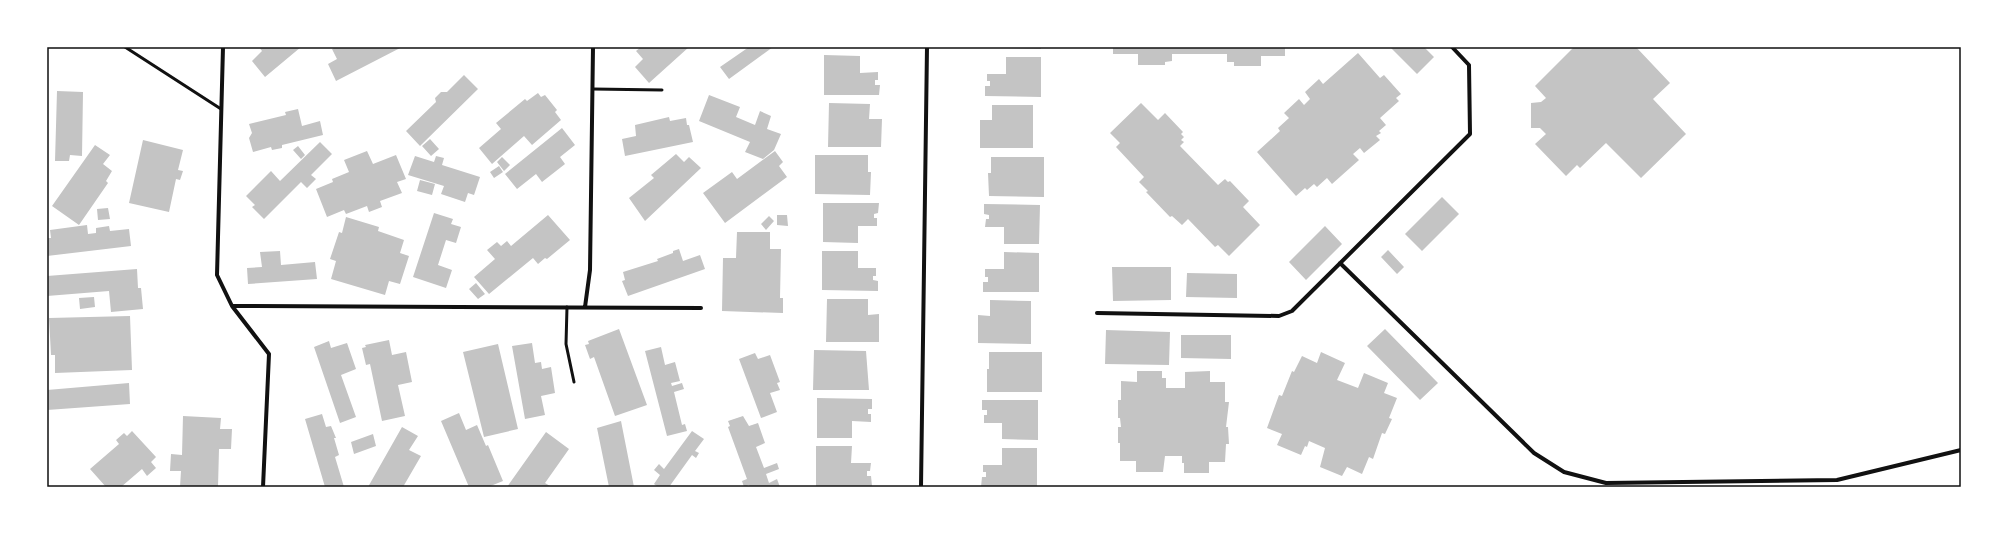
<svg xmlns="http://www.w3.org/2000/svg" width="2008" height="534" viewBox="0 0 2008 534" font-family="Arial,sans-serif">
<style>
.building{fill:#c4c4c4}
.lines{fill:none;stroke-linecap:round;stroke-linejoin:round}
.service{stroke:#111;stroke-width:3}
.minor{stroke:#111;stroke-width:4}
.neatline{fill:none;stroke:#111;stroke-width:1.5}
</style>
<rect width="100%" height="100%" fill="#fff"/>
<path class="building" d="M259,47H301L265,77L252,61L262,51Z
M336,47H402L336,81L328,64L337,59L332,49Z
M641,47H689L649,83L635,67L643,59L636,51Z
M749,47H773L729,79L720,67Z
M1006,47H1041V49L1006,48Z
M1113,47H1285V56H1261V66H1234V62H1227V54H1172V61L1165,62V65H1138V54H1113Z
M1390,47H1424L1434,57L1417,74Z
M1574,47H1636L1670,83L1653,99L1686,134L1641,178L1606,143L1580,168L1577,165L1566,176L1535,144L1546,134L1540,128H1531V103L1541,102L1546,98L1535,86Z
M1358,53L1380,78L1384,75L1401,94L1396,98L1399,101L1380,118L1386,125L1379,131L1381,133L1376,136L1380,140L1364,153L1360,148L1353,154L1359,160L1332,184L1327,178L1317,187L1314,184L1307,190L1305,188L1296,196L1257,152L1280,131L1278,128L1289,118L1284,113L1299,99L1304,105L1310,99L1305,92L1319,79L1323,84Z
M824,55L860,56V73L878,72V80H875V85H880L879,95H824Z
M1006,57H1041V97L985,96V86H990V81H987V74H1006Z
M464,75L478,89L420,146L406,131L436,102L435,98L441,92H447Z
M57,91L83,92L82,156L70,155L69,161H55Z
M538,93L541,97L545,95L557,110L555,112L561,120L532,145L524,136L492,164L479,148L501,129L496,123L525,99L527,101Z
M709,95L740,107L736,117L755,125L760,111L771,116L767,129L781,134L774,150L763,159L745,152L750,142L699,121Z
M829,103L870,104L869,119H882L881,147H828Z
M1141,103L1158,120L1165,113L1183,132L1181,134L1184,137L1181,140L1184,142L1180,146L1218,185L1225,179L1228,182L1230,181L1249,201L1243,207L1260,225L1229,256L1218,245L1215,247L1188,219L1182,225L1172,216L1170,217L1146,192L1148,191L1139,182L1144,177L1116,147L1120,143L1110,133Z
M992,105H1033V148H980V120H992Z
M298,109L302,126L320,121L323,135L282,145V148L272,150L271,147L253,152L249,138L252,133L249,124L286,115L285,112Z
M669,117L670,121L686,118L687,125H689L693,142L625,156L622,139L636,136L635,125Z
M562,128L575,145L560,157L565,164L542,182L536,174L517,189L505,174Z
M430,139L439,149L431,156L422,146Z
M143,140L183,150L178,170L183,171L180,180L176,179L169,212L129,203Z
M320,142L332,154L311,175L316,179L307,188L301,182L264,219L252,207L255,205L246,196L271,171L280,181Z
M95,145L110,155L103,164L112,171L106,181L108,183L79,225L52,206Z
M298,146L305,155L301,159L293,150Z
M367,151L373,164L396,155L406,179L397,182L402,193L380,201L382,207L369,212L367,206L346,214L344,210L327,217L316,189L333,182L332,179L349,172L344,160Z
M775,151L783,162L779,166L787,177L725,223L703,193L732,172L737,179Z
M676,154L684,162L689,157L701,168L645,221L629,198L654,178L651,175Z
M815,155H868V172H871L870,195L815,194Z
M415,156L434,162L436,156L444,158L442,165L480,177L474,195L468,193L465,202L441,194L444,186L408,175Z
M502,157L510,165L504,171L497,162Z
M991,157H1044V197L989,196L988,173H991Z
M499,166L503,172L494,178L490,172Z
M420,180L435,184L432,195L417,191Z
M1442,197L1459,214L1422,251L1405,234Z
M823,203H879L878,213L874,214V218H877V226H858V243L823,242Z
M984,204L1040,205L1039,244H1004V227H985L986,219H989V215L984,214Z
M108,208L110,219L98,220L97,209Z
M434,213L453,219L451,224L461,227L456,243L446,240L438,265L452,270L446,288L413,277Z
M548,215L570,240L547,259L545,258L538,264L533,258L489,294L474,277L495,259L487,250L497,242L501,246L507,241L511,246Z
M777,215H787L788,226L777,225Z
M769,216L774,221L766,230L761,224Z
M346,217L379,227L378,231L404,240L400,253L409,256L400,284L389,281L385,295L331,279L336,261L330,259L339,232L342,233Z
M87,225L88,234L96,233V228L109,226L110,231L129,229L131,246L47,256V238H51L50,230Z
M1325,226L1342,244L1306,280L1289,262Z
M737,232H770V249H781L780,298H783V313L722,311L723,258H736Z
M679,249L683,261L700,255L705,269L628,296L622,281L625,280L623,272L658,261L657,259L673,253V251Z
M1388,250L1404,267L1397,274L1381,257Z
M280,251L281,265L315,262L317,279L248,284L247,268L262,267L260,252Z
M822,251H858V268H876V276H873V280L878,281V291L822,290Z
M1004,252L1039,253V292H983V282H988V277H985V269H1004Z
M1112,267H1171V300L1113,301Z
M137,269L138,288H141L143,309L111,312L109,291L47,296V276Z
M1187,273L1237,274V298L1186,297Z
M476,283L485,294L478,299L469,289Z
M94,297L95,307L80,309L79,298Z
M827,299H868V315L879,314V342H826Z
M990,300L1031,301V344L978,343V315L990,316Z
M130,316L132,370L55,373V355H51L49,318Z
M619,329L647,405L615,416L594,357L590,359L585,345L589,344L588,341Z
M1385,329L1438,383L1420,400L1367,346Z
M1106,330L1170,332L1169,365L1105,364Z
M1181,335H1231V359L1181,358Z
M389,340L392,355L406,352L412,382L398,385L405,416L382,421L370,364L366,365L362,348L366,347L365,345Z
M329,341L331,348L347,343L356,369L341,375L356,417L340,423L314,347Z
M532,343L535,363L541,362L542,369L551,367L555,393L541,396L545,415L525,419L512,346Z
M498,344L518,429L484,437L463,352Z
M661,347L665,365L675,362L680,381L671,383L672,386L682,383L684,389L674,392L682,425L685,424L687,431L667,436L645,351Z
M814,350L866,351L869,390H813Z
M989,352H1042V392H987V369H989Z
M1321,352L1345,363L1337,380L1358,388L1364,373L1388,383L1384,393L1397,398L1389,418L1392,419L1385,434L1382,433L1373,459L1369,457L1362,474L1347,467L1342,476L1320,467L1325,448L1309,441L1307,447L1305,446L1301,455L1277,445L1282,434L1267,428L1279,395L1282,396L1292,371L1294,372L1302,356L1317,363Z
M755,353L758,359L770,355L780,382L777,383L780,390L770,393L777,412L761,418L739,359Z
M1137,371H1162V378H1166V388H1185V372L1210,371V382H1225V402H1229L1226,427H1228L1229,444H1226L1225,462H1209V473H1184V463H1182V456H1165L1163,472H1136V461H1120V443H1118V427H1121L1120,418H1118V400H1121V381L1137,382Z
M129,383L130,404L47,410V390Z
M817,398L872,399V409H868V414H871V422L852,421V438H817Z
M982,400H1038V440L1002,439V423H984V415H987V410H982Z
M459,413L466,430L477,425L486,446L488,445L503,481L488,487H469L441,421Z
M322,414L326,427L331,426L336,438H334L339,455L335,457L344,487H325L305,419Z
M183,416L221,418L220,429H232L231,449H219L218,487H180L181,471H170L171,454L182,455Z
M743,416L749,426L758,423L765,443L756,447L764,468L777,463L779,469L766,474L769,483L777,479L780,487H750L749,485L744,487L742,481L747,479L728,427L730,426L728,421Z
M621,421L634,487H609L597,428Z
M402,427L418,436L409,450L421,456L403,487H368Z
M132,431L156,457L151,462L156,468L147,476L142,469L121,487H106L90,469L119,444L116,440L124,433L127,436Z
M692,431L704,439L695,451L699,453L696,458L692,455L669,487H658L654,484L660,475L654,470L659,464L664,469Z
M546,432L569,449L545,483L550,486L507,487Z
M373,434L376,446L354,454L351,442Z
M816,446H852L851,463H871L870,471H867V476H871L872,486H816Z
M1002,448H1037V487H981L982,477H986V472H983V465H1002Z"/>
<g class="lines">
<path class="service" d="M125,47L221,109
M593,89L662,90
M567,307L566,344L574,382"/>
<path class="minor" d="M223,47L217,275L232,306L269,354L263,487
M1340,263L1534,453L1564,472L1606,483L1837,480L1961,450
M232,306L701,308
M585,307L590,270L593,47
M1097,313L1279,316L1292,311L1470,134L1469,65L1452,47
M921,487L927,47"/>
</g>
<rect width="2008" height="534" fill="none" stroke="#ffffff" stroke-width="96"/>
<rect x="48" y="48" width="1912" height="438" class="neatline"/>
</svg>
